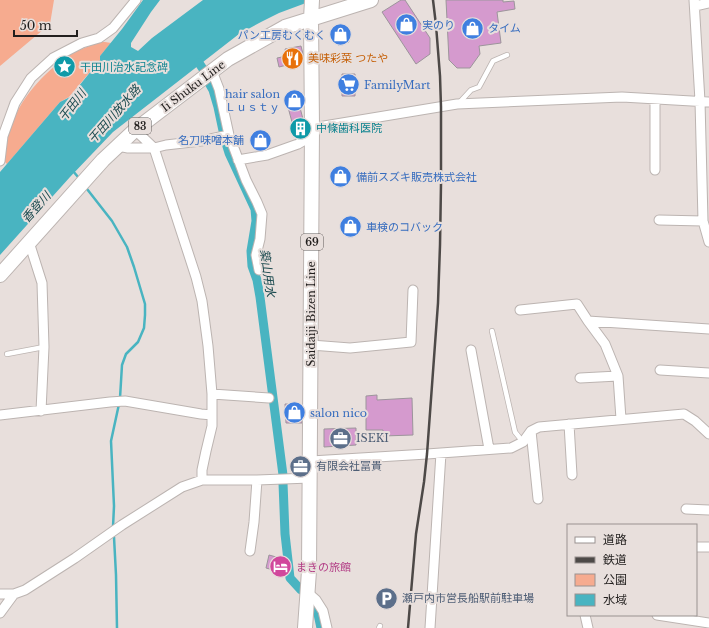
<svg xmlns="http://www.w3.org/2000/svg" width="709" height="628" viewBox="0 0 709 628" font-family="'Libre Baskerville','Noto Sans JP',serif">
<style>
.green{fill:#f6ab8f}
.water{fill:#49b4c1}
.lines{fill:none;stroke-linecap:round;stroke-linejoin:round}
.stream{stroke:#49b4c1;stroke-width:2.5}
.canal{stroke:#49b4c1;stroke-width:9}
.building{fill:#d59ace;stroke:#9c959b}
.service-casing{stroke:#bcb4b1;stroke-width:6}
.minor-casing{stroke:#bcb4b1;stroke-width:11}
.primary-casing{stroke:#bcb4b1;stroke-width:16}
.service{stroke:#fff;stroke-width:4.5}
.minor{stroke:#fff;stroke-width:9}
.primary{stroke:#fff;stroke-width:14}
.rail{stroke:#4d4947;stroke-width:2.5}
.labels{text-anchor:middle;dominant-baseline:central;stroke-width:4;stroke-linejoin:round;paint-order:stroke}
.shield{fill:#e8dfdc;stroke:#5d5957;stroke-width:1}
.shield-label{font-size:10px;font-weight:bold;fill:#221f1e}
.shop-label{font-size:11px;fill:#366cbe;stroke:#e8dfdc;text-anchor:start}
.food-label{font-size:11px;fill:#c56008;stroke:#e8dfdc;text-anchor:start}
.culture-label{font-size:11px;fill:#0d838f;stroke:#e8dfdc;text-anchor:start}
.street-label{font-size:11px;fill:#221f1e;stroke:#e8dfdc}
.service-label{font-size:11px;fill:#4e5e75;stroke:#e8dfdc;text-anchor:start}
.hotel-label{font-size:11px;fill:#b23c85;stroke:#e8dfdc;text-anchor:start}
.water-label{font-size:12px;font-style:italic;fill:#1c4b50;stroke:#e8dfdc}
</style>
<rect width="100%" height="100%" fill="#e8dfdc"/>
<path class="green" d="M0,0H54L50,24L0,66Z
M99,42H105L111,43L100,56V60L69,97L60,102L7,164L4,161C6,126 21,98 46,74C52,68 58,63 65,58C75,51 87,47 99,42Z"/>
<path class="water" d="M143,0H160L151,12L131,43V47L138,51L152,38L203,0H314L279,13L261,22L239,34L113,132L70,177L0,255V172L60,102L70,97L100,60V56L122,29Z"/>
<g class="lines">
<path class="stream" d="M73,171L78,177
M87,189L112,221L127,247L134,267L145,304V315L144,328L138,342L126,354L122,365L120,398
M113,527L114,506L111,441L119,404
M114,537L116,575L117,628"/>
<path class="canal" d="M199,63L203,69
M209,83L213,90L218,107L225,140L229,153L255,209L256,221L251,251L252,266L257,280L260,297L283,475
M283,483L285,534L290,578L301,590
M312,602L318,614L321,628"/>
</g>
<path class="building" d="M401,0H405L430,38V54L416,64L382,12Z
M446,0H503V2L514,1L515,9L497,12L501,43L479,46L480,54L470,68H457L449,60Z
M343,25L349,42L338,45L333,29Z
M301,46L303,54V61L279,67L277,58L287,56L285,49Z
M342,74H355V96H342Z
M301,92L303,103L299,104L303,119V134L296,137L285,96Z
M377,395V400L412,398L413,435L383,436V430H366V396Z
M285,404H301L302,423H286Z
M356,428V445L324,447V429Z
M269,555L280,558L279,562L287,564L284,573L266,568Z"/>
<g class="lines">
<defs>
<path id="service" d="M459,103L471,90L479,87L493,61L507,55
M492,331L515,432L523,442
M7,354L44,347
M379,628L380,626"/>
<path id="minor" d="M694,0L700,101L703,221L709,242
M695,6L709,3
M212,71L219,89L229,135L246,180L257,202L262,214L260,239L256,255L259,270
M312,128L457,104L622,97L709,102
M135,130L154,148L196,277L202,301L208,346L212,394V426L206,451L202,470V480
M118,146L128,148H154L166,145L201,141L229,135
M238,160L267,155L298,144L312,136
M0,161L3,136L15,103L31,78L53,58L82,43L99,38L113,28L136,0
M655,170V99
M659,220L703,221
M29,242L42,283L44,347L41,411
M520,310L577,304L588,321L605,344L618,376L621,419
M588,321L709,329
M311,345L350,348L411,342L413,290
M471,350L489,449
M660,370L709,373
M580,378L618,376
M212,394L269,398
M0,415L110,402L125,401L201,414L212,415
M569,424L572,475
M531,431L538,499
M311,461L427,454L511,448L523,442L531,431L539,427L684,414L695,421L709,434
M686,509L709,510
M696,547H709
M250,551L254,522L257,480
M308,593L316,600L323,611L327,628
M0,594H14L25,590L75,558L122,525L182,487L202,480H257L310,478
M0,613L14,594
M585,615L588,628
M657,615L709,623
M430,628L441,453"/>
<path id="primary" d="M0,275L103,160L135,130L228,59L285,27L371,0
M305,628L309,571L312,128L311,19L312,0"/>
</defs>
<use href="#service" class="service-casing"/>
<use href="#minor" class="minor-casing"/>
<use href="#primary" class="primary-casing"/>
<use href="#service" class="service"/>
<use href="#minor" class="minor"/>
<use href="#primary" class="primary"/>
<path class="rail" d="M408,628L416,534L424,482L427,454L438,303L440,245L441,184V107L440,76L436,25L433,0"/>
</g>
<defs>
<symbol id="shop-disc" viewBox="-11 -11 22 22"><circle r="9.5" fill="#3f7fe0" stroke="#e8dfdc"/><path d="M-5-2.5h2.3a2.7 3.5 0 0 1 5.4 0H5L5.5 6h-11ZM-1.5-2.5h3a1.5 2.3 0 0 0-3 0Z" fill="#fff"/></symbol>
<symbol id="restaurant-disc" viewBox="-11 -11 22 22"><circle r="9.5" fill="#e8710a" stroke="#e8dfdc"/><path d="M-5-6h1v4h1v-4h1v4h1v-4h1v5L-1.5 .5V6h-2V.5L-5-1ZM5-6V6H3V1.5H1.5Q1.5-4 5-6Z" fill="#fff"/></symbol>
<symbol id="sight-disc" viewBox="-11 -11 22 22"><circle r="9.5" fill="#0f9aa8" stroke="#e8dfdc"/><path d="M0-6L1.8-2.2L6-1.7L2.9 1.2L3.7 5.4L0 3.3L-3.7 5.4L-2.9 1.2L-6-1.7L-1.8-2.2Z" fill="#fff"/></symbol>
<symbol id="supermarket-disc" viewBox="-11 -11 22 22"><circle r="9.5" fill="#3f7fe0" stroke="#e8dfdc"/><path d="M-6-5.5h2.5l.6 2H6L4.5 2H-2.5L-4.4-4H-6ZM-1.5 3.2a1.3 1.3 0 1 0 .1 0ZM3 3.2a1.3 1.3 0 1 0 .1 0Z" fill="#fff"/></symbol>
<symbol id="building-disc" viewBox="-11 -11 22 22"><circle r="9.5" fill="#0f9aa8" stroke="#e8dfdc"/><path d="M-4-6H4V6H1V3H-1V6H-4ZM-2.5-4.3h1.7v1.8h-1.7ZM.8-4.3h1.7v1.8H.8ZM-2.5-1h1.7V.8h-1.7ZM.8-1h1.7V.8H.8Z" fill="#fff"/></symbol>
<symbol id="office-disc" viewBox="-11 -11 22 22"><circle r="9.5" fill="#5c6f8a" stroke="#e8dfdc"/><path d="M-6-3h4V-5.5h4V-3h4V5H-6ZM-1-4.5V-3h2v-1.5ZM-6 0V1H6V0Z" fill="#fff"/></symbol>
<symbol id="hotel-disc" viewBox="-11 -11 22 22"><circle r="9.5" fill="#d1479c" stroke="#e8dfdc"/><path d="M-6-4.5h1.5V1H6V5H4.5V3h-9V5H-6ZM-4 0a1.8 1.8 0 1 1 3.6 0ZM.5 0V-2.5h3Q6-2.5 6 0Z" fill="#fff"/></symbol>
<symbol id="parking-disc" viewBox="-11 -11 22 22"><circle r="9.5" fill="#5c6f8a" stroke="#e8dfdc"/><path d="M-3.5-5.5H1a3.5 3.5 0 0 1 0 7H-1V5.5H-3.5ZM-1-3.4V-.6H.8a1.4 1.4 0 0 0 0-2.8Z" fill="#fff"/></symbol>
</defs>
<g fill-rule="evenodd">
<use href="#shop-disc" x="394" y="12" width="25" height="25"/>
<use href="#shop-disc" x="460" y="16" width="25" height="25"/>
<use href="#shop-disc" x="328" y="22" width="25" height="25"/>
<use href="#restaurant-disc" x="280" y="46" width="25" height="25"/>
<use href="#sight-disc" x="52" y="54" width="25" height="25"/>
<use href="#supermarket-disc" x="336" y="72" width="25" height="25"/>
<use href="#shop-disc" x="282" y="88" width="25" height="25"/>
<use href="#building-disc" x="288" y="116" width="25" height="25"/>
<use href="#shop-disc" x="248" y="128" width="25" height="25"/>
<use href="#shop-disc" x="328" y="164" width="25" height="25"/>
<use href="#shop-disc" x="338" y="214" width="25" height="25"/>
<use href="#shop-disc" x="282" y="400" width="25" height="25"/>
<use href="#office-disc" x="328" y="426" width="25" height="25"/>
<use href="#office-disc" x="288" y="454" width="25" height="25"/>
<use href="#hotel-disc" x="268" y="554" width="25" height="25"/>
<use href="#parking-disc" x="374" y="586" width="25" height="25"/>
</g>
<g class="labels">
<g class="shield">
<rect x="129" y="118" width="22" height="16" rx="3"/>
<rect x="301" y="234" width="22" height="16" rx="3"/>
</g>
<g class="shield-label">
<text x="140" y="126">83</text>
<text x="312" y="242">69</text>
</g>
<g class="shop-label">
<text x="422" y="25">実のり</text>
<text x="488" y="28">タイム</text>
<text x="326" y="35" text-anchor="end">パン工房むくむく</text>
<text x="364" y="85">FamilyMart</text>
<text x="280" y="94" text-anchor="end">hair salon<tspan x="280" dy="13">Ｌｕｓｔｙ</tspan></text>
<text x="244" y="140" text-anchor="end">名刀味噌本舗</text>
<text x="356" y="177">備前スズキ販売株式会社</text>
<text x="366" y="227">車検のコバック</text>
<text x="310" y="413">salon nico</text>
</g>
<g class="food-label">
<text x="308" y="58">美味彩菜 つたや</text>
</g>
<g class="culture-label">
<text x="80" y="67">干田川治水記念碑</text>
<text x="316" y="128">中條歯科医院</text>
</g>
<g class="street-label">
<text transform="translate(193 86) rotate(-37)">Ii Shuku Line</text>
<text transform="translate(311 314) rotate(-90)">Saidaiji Bizen Line</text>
</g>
<g class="service-label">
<text x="356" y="438">ISEKI</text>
<text x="316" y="466">有限会社冨貴</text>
<text x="402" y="598">瀬戸内市営長船駅前駐車場</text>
</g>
<g class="hotel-label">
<text x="296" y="567">まきの旅館</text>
</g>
<g class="water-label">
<text transform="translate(72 105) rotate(-53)">干田川</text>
<text transform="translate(114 114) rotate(-49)">干田川放水路</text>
<text transform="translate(36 207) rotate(-48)">香登川</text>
<text transform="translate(268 273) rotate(82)">築山用水</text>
</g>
</g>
<rect x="567" y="524" width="130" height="92" fill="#e8dfdc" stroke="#999290"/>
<rect x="575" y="537" width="20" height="6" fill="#ffffff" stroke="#999290"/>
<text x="603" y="544" font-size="12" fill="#221f1e">道路</text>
<rect x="575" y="557" width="20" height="6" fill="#4d4947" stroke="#999290"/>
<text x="603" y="564" font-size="12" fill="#221f1e">鉄道</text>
<rect x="575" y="574" width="20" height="12" fill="#f6ab8f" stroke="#999290"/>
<text x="603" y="584" font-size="12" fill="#221f1e">公園</text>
<rect x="575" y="594" width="20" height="12" fill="#49b4c1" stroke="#999290"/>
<text x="603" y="604" font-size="12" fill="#221f1e">水域</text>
<path d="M14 30v6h63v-6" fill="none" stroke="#221f1e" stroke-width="2"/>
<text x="20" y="30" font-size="12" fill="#221f1e" stroke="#e8dfdc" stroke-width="3" paint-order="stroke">50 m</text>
</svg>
